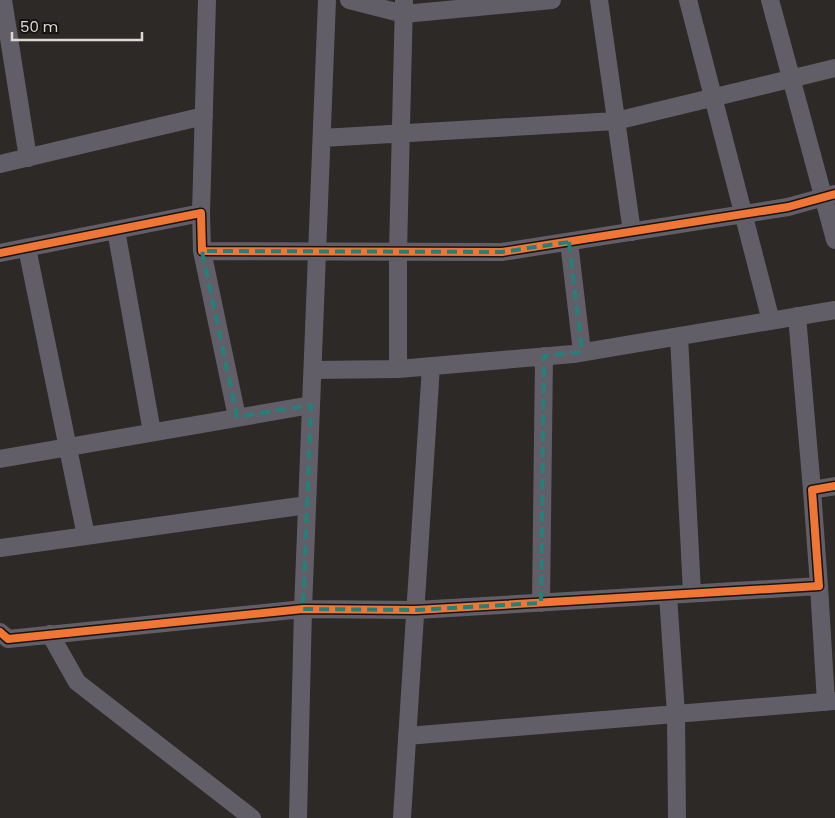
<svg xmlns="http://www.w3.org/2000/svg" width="835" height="818" viewBox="0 0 835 818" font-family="Poppins,sans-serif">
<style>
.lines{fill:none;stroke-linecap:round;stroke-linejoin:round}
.minor{stroke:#625e67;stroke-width:18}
.cycleway-casing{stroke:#161310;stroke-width:11}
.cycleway{stroke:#f07635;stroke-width:8}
.marked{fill:none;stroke:#248078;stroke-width:4;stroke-dasharray:10 6;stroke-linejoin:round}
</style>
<rect width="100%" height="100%" fill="#2d2926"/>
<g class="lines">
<path class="minor" d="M3,0L28,158
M349,0L404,14L552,0
M404,0L398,252V369L573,354L835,310
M599,0L632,232
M688,0L771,321
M770,0L835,240
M322,138L616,121L835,68
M0,164L204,116
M201,213L207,0
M116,230L152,432
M569,242L582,352
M27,248L86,536
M202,251L237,417
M0,253L201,213L202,251L502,252L788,207L835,194
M797,316L812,490
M679,336L692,593
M313,370L398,369
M0,459L311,405
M0,548L307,505
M819,586L826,702
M668,595L676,714L677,818
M541,603L544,356
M0,632L8,639L303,609L416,610L819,586L812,490L835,486
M50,634L77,682L252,818
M407,736L835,701
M298,818L303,609L327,0
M402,818L431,366"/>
<defs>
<path id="cycleway" d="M0,253L201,213L202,251L502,252L788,207L835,194
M0,632L8,639L303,609L416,610L819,586L812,490L835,486"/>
</defs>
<use href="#cycleway" class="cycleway-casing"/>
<use href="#cycleway" class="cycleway"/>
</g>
<path class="marked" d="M569,242L582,352L544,356L541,603L416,610L303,609L311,405L237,417L202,251L502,252Z"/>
<path d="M12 32v8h130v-8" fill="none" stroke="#ddd8d4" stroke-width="2.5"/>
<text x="20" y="32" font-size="15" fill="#ddd8d4" stroke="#161310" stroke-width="4" paint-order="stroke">50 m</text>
</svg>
